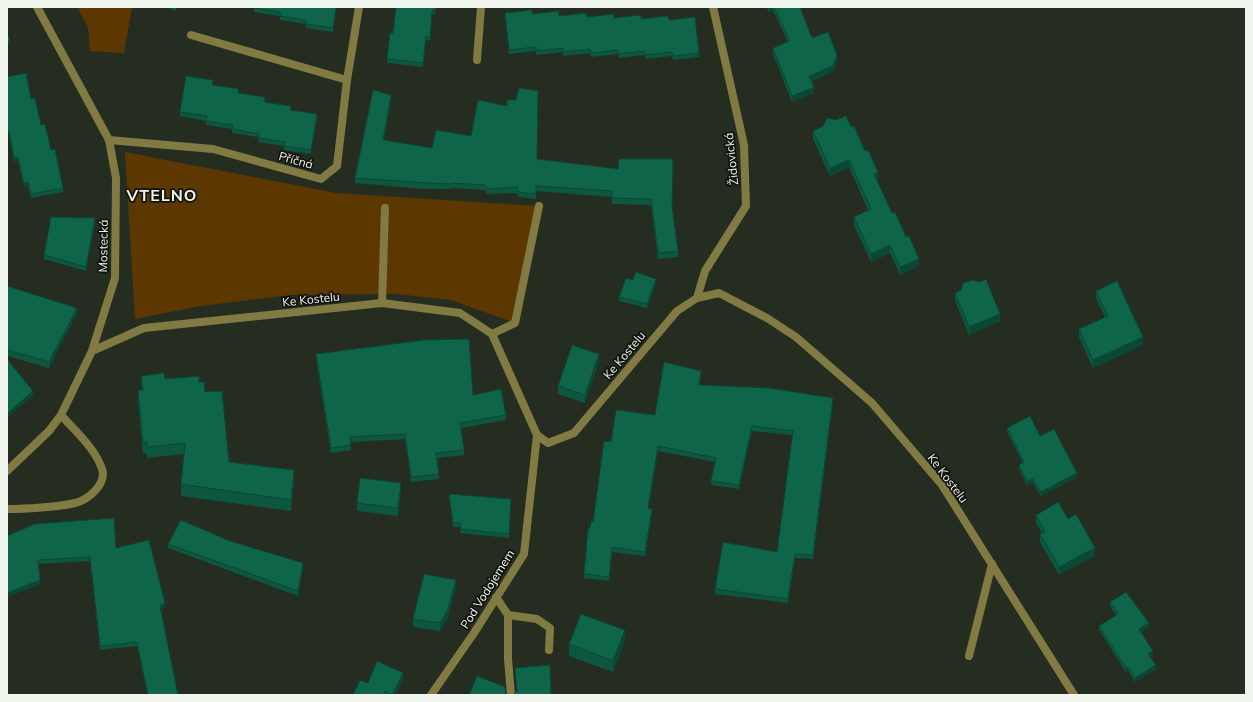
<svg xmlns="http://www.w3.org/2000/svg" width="1253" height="702" viewBox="0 0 1253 702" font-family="Mulish,sans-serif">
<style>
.green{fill:#5c3700}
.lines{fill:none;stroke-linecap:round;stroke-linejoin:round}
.street{stroke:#817a42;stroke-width:8}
.wall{fill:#0d5740}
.shaded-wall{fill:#0a4734}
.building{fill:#0f654a;stroke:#0a4734}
.labels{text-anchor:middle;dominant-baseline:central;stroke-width:3.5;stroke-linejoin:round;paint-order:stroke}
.street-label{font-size:12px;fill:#f0f5ed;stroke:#11140e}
.district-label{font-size:16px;font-weight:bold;letter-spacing:1px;fill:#f0f5ed;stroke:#11140e}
</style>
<rect width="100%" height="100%" fill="#252d20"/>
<path class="green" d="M77,7H132L124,53L90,51L88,27Z
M125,152L336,193L539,206L515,323L451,300L396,294L291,295L201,306L135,319Z"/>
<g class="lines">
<path class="street" d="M191,35L347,80
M477,60L481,7
M109,140L213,149L321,179L337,166L347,80L359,7
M697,298L705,271L746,206L744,145L713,7
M382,303L385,208
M492,334L515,323L539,206
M92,351L144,328L382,303L460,313L492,334L537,435L548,443L574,433L677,311L697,298L719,293L767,318L796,337L872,403L942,485L1074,695
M7,471L49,431L61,415L92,351L115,278L116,178L109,140L37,7
M7,509C24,509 59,507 75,503C88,500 107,484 102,469C95,448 75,431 61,415
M496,597L508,615V659L511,695
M508,615L537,619L550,628L549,650
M969,656L992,564
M431,695L474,633L524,554L537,435"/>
</g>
<path class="wall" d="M166,7H177L176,11Z
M247,7H336L333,32L306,28V24L280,20V16L254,12V8Z
M436,7L435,14H432L430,41L426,40L423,67L387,63V59L393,33Z
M766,7H800L812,38L837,61L833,72L811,81L814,93L792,102L773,54V48L788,42L773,10L769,12Z
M505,13L669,20L699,53V57L673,60L672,56L645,59V55L618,58V54L591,57L590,53L563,56V52L536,55V51L509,54Z
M7,77L31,99L51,150L63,188V192L31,198L28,186L24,187L18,161L14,162L9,135Z
M213,85L317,118L311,154L284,150V146L258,142V137L232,133V129L206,125V121L180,116V112Z
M391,100L384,140L432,148L537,159L618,169L672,208L678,251V257L658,259L651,205L612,204V197L536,191V199L518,197L517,193L487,194L485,190L452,188L451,189H426L355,183V178Z
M851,127L878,180L877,181L892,213L919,266L900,275L890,253L871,262L854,225V217L868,210L849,167L830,176L813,139V131Z
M95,222L86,271L44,259V255Z
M633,280L656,283L647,308L619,301V297Z
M7,286L77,313L49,368L7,356Z
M1096,291L1143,345L1093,368L1079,337V329L1105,318L1096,298Z
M955,293L1000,321L969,335L955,300Z
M316,354L473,395L506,415V420L461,428L464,450V455L437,458L439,479L411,482L405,439L351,442V450L331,453L316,359Z
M599,362L585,403L558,394V386Z
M701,375L699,385L833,402L813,559L795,558L788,603L715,594V589L777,552L793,435L752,431L739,489L711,485V481L715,462L658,451L648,508L652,513L645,556L612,552L609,581L584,578V574L590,528L593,522L611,442L655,415Z
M141,376L165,379L199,382L205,392L229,462L294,481L291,511L181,496V484L184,454L147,458V453L143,454L138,401V390H142Z
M1007,428L1040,436L1077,477L1041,496L1033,483L1027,485L1019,469V465L1023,463L1007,432Z
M401,491L398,516L357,511V503Z
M449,494L511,503L509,538L460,533L461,527H453Z
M1036,515L1068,519L1095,556L1059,575L1040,542V534L1042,533L1036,523Z
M7,536L116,548L165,607L161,610L178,695H148L137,646L100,650L90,561L38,564L40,584L7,597Z
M168,544L303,567L298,596L168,548Z
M456,588L447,620L440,631L413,627V619Z
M1110,602L1149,627L1141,632L1153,655L1150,657L1156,669L1135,682L1128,671L1126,672L1099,630V626L1116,615L1110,606Z
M625,641L613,672L569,656V644Z
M403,679L395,695H353L368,683Z"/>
<path class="shaded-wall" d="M769,7H773V10L769,12Z
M10,40V44L7,45V41Z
M837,55V61L833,72L809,81V76Z
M814,87V93L792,102V96Z
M391,95V100L383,146V140Z
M317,114V118L311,154V150Z
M9,131V135L7,136V132Z
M18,157V161L14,162V158Z
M849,160V167L830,176V168Z
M878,172V180L874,182V174Z
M28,182V186L24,187V183Z
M95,218V222L86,271V267Z
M890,245V253L871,262V254Z
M919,259V266L900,275V267Z
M656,279V283L647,308V304Z
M77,308V313L49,368V362Z
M1000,314V321L969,335V327Z
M1143,337V345L1093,368V360Z
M599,354V362L585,403V395Z
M33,391V396L7,418V414Z
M833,398V402L813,559V555Z
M752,426V431L739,489V485Z
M658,446V451L648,512V508Z
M294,470V481L291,511V500Z
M1077,473V477L1041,496V492Z
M1033,479V483L1027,485V481Z
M401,483V491L398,516V508Z
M652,509V513L645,556V552Z
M1095,548V556L1059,575V567Z
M795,554V558L788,603V599Z
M303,563V567L298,596V591Z
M40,580V584L7,597V593Z
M456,580V588L447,620L440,631V623Z
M165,603V607L160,610V606Z
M1149,623V627L1139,633V629Z
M625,630V641L613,672V661Z
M1153,651V655L1148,658V654Z
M1156,665V669L1135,682V678Z
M1128,667V671L1126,672V668Z
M403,673V679L395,695H392Z"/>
<path class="building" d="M254,7H336L333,28L306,24V20L280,16V12L254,8Z
M396,7H436L435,10H432L430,37L426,36L423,63L387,59L390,33H393Z
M774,7H800L812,38L828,32L837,55L833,66L809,76L814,87L792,96L773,48L790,41Z
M532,10V14L559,11V16L586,13L587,17L614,14V18L641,15V19L668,16L669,20L695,17L699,53L673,56L672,52L645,55V51L618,54V50L591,53L590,49L563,52V48L536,51V47L509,50L505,13Z
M7,34L10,40L7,41Z
M26,73L31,99L35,98L41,125L45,124L51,150L55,149L63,188L31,194L28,182L24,183L18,157L14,158L9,131L7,132V77Z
M186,76L213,80L212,85L239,89L238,93L265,97L264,102L291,106L290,110L317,114L311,150L284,146L285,142L258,138L259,134L232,129L233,125L206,121L207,116L180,112Z
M519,88L538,91L537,159L618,169L619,159H673L672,207L678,251L658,253L651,199L612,198V191L536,186V194L518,192L517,187L487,189L485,185L452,183L451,184L426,183L355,178L373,90L391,95L383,140L432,148L436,130L471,136L478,100L507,106V100H516Z
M846,116L851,127L854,126L865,151L868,150L878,172L874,174L892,213L895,212L906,237L909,236L919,259L900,267L890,245L871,254L854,217L871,209L849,160L830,168L813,131L823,126L827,118L836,120Z
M51,217L95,218L86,267L44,255Z
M636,272L656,279L647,304L619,297L626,278L633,280Z
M986,279L1000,314L969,327L955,293L961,290L963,283L973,280L980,282Z
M1117,281L1143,337L1093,360L1079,329L1108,316L1096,291Z
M7,286L77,308L49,362L7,350Z
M469,339L473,395L501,389L506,415L460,423L464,450L436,453L439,474L411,477L405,434L350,437L351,445L331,448L316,354L424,340Z
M572,345L599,354L585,395L558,386Z
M7,359L33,391L7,414Z
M664,362L701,371L699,385L769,388L833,398L813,555L795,554L788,599L715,589L723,542L777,552L793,431L752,426L739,485L711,481L716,458L658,446L648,508L652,509L645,552L612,547L609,577L584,574L588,528H590L591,521L593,522L604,441L611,442L616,410L655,415Z
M164,373L165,379L199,376V382H204L205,392L222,391L229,462L294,470L291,500L181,484L185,443L147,447V442L143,443L138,390H143L141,376Z
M1030,416L1040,436L1054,429L1077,473L1041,492L1033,479L1027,481L1019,465L1024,462L1007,428Z
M360,478L401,483L398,508L357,503Z
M449,494L511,499L509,534L460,529L461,523H453Z
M1058,502L1068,519L1076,514L1095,548L1059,567L1040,534L1045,532L1036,515Z
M114,518L116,548L149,540L165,603L160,606L178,695H148L137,642L100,646L90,557L38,560L40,580L7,593V536L35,524Z
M181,520L230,541L303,563L298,591L168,544Z
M424,574L456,580L447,612L440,623L413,619Z
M1126,592L1149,623L1139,629L1153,651L1148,654L1156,665L1135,678L1128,667L1126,668L1099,626L1118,614L1110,602Z
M581,614L625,630L613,661L569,644Z
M377,661L403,673L392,695L385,691L383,695H353L360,680L368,683Z
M550,665L551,695H513L517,691L515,668Z
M477,676L505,687L506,694L509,695H469Z
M457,693L462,695H456Z"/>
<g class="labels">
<g class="street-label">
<text transform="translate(731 159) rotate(-96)">Židovická</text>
<text transform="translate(296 160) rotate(15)">Příčná</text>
<text transform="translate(103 246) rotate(-89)">Mostecká</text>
<text transform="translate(311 299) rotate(-6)">Ke Kostelu</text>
<text transform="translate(624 355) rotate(-50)">Ke Kostelu</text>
<text transform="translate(948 478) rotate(53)">Ke Kostelu</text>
<text transform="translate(487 589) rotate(-58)">Pod Vodojemem</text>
</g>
<g class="district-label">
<text x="162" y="195">VTELNO</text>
</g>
</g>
<rect width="1253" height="702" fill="none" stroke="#f0f5ed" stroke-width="16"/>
</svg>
